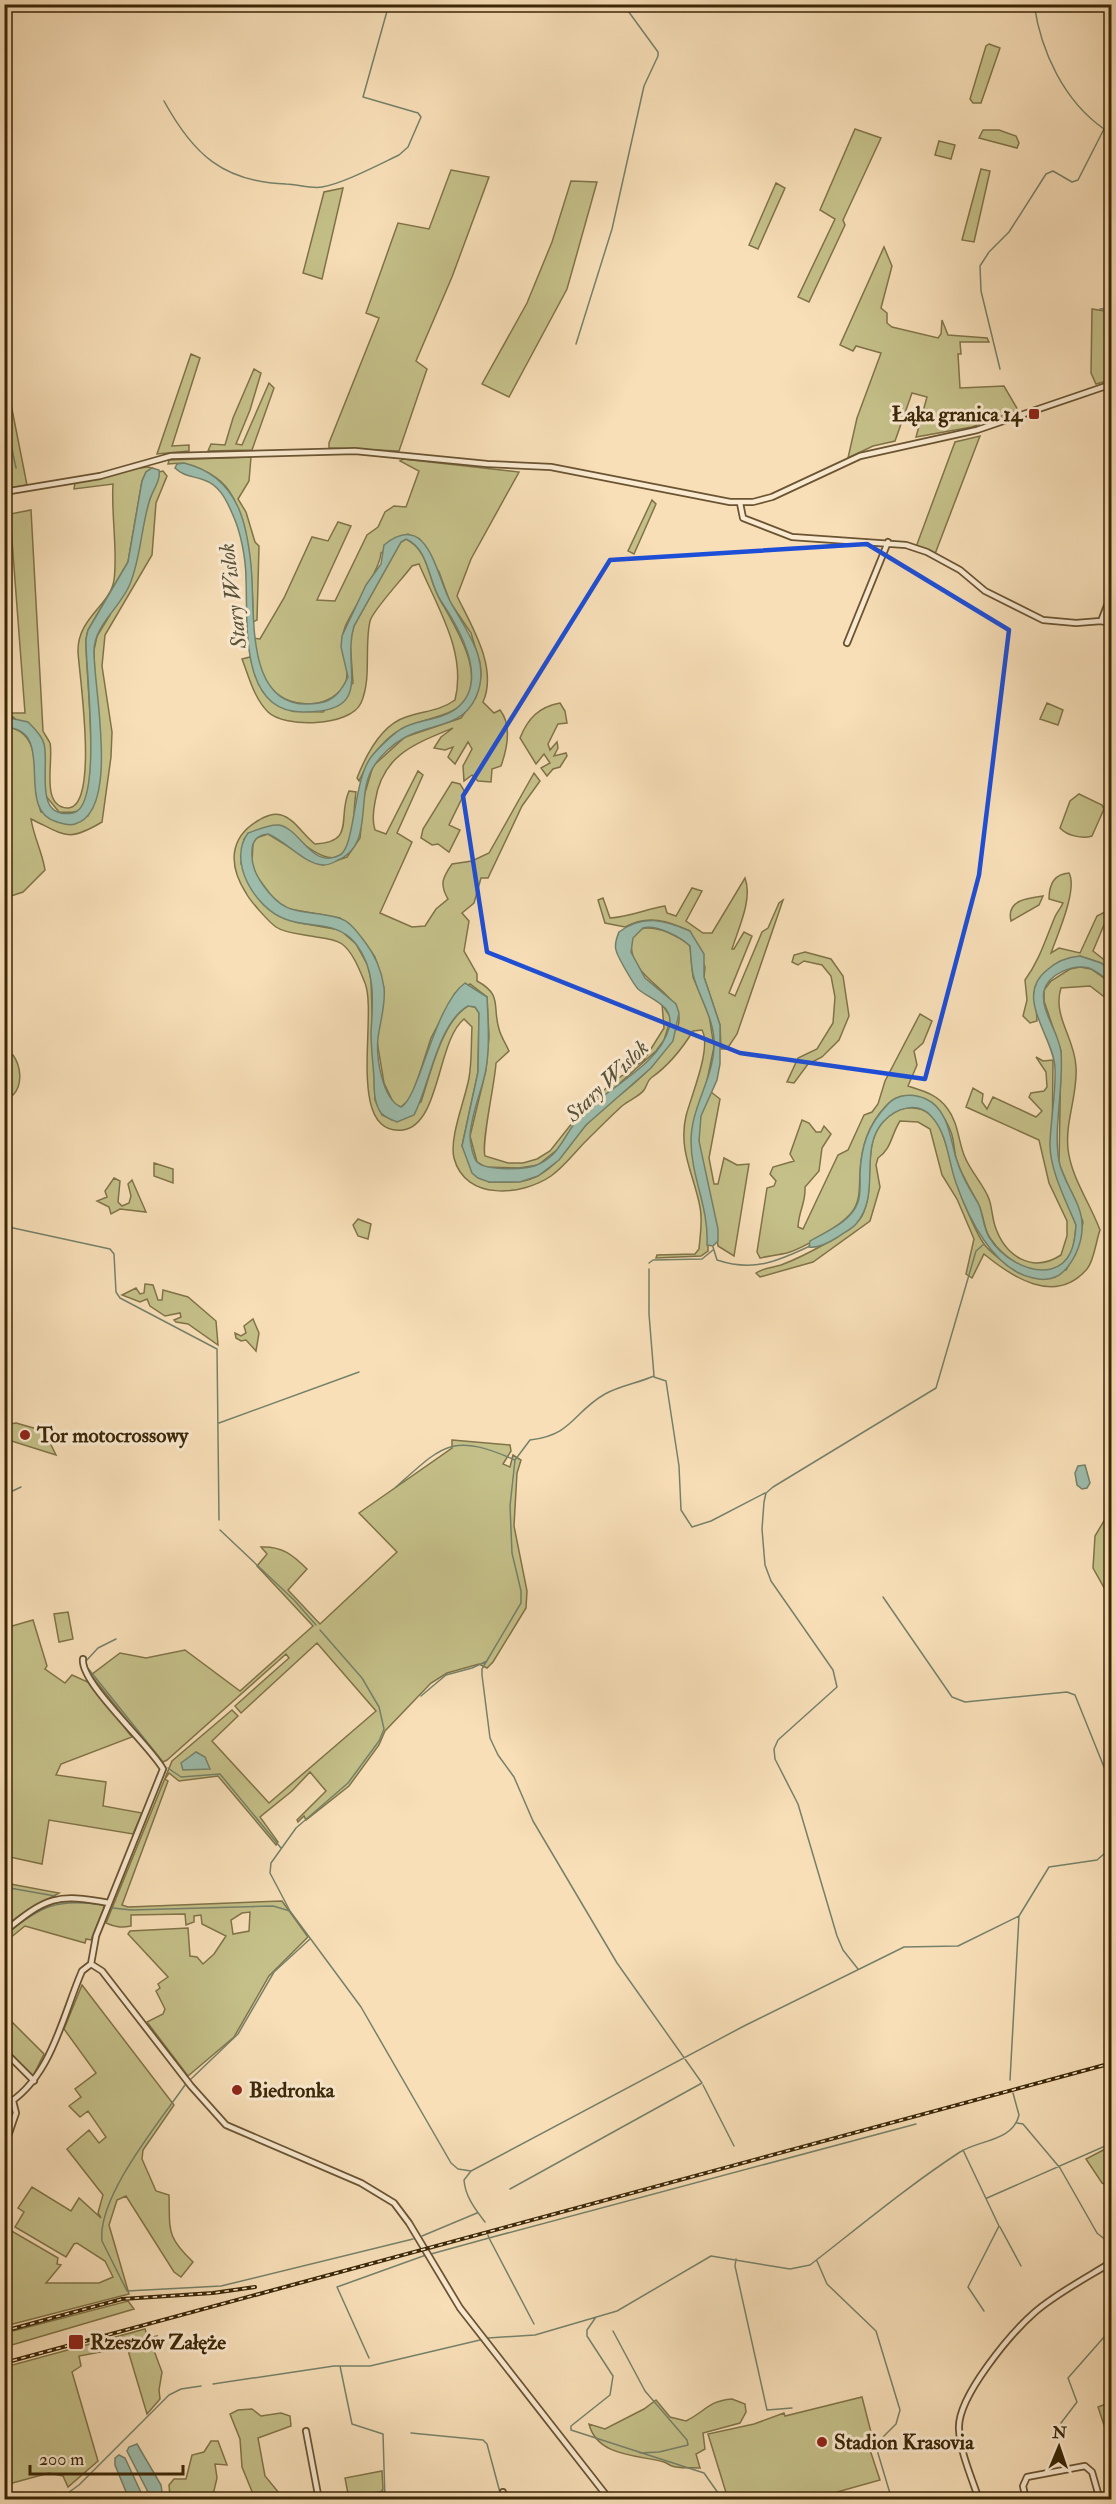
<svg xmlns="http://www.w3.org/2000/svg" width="1116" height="2504" viewBox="0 0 1116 2504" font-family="'IM FELL Double Pica',serif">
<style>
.green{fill:#c5c089;stroke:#807348;stroke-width:1.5;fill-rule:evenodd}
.water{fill:#9dbdad;stroke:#75816a;stroke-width:1.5}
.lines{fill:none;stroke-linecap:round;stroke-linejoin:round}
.stream{stroke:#75816a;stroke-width:1.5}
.minor-casing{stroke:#6a5432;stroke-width:8}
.minor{stroke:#faead1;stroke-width:4.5}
.rail-casing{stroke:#3a2606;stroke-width:4}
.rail{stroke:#faead1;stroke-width:1.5;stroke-dasharray:4.5;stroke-linecap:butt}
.marked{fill:none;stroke:#1d4ed8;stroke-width:4.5;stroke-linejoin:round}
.poi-dot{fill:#8f2418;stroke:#faead1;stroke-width:2}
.labels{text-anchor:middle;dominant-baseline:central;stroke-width:6;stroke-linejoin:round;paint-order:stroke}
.poi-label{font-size:21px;font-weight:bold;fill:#3a2606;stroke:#faead1;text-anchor:start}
.water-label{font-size:22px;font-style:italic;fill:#585338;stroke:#faead1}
</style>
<rect width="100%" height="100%" fill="#f8dfb8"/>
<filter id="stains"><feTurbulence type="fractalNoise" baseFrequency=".00333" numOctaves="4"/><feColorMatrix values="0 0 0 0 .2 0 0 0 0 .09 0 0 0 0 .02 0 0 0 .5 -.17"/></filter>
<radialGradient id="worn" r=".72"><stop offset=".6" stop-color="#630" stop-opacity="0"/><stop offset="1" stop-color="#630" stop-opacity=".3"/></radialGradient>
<path class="green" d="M989,44L1000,48L981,103H973L970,99L986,46Z
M855,129L881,138L843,220L845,225L809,302L798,297L835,219L820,210Z
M983,130H999L1016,136L1019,143L1017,148L979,138Z
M939,141L955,145L951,159L935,155Z
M981,169L990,171L974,242L962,240Z
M451,170L489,177L452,277L416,361L427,369L399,451L329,448V443L379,318L366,313L398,223L429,229Z
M571,181L597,182L567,289L509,397L482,384L527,303L552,242Z
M776,183L785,188L758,249L749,245Z
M343,188L322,279L303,273L324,192Z
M884,247L892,266L881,308L887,313V323L892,327L938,338L941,334L942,320L948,335L987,338L989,342H960L961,354H958L960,388L1004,386L1018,410L972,427L916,437L927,397L912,393L895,441L873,446L848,458L857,418L881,353L856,346L853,351L840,345Z
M1092,309L1105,311L1111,380L1096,384L1091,373Z
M191,354L200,358L172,446L189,445V451L157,454Z
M254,369L261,373L250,410L236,444L242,445L269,383L274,388L252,450L208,451L211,444L225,445L233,418Z
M5,374L27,485L5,489V483L11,481L5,432Z
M980,436L935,554L916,547L955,442Z
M251,457L249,481L238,499L246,512L255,542L259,546L257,620L253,622C253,584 251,523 229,491C220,477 201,468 186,464C181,462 174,464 168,464L169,460Z
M403,459L519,472L471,559L457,596C472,627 498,668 483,702L494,713L500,710C512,725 507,749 501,766L492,769L491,782L478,781L472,775L464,781L463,766L472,749L468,742L455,764L448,757L453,747L445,750L434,748L441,737L453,728C414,744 382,755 375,802C373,812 372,821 375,830L386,834L418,771L423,775L397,833L412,842L380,913L412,927L425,926L436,909L448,899C439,884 443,877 452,864L472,861L489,853L534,773L540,781L522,806L488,878H481L474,903L462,913L469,921L464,951L477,974V981C503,995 492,1006 499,1029C501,1037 506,1044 509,1051L496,1063C495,1083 481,1143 485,1156L508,1163H523L537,1159L550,1151L584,1108L613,1082L644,1060L664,1028L662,1004L671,1018L664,1040L656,1051L575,1123L563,1145L538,1165L519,1168L485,1167L477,1162L470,1136L486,1070L489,1037L487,997L470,984L455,993L431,1038L412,1097L401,1107L394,1104L384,1083L377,1041L384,988L375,957L366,944L340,918L284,908L272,897L256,875L252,864L253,842L256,838L268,834L307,858L323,865L347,857L360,838L364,796L373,766L405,737L461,718L476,697L481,675L480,663L471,633L450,602L439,572L408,534L381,553C380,570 353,608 345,627C337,646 351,668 346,681C335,709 291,711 272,689C260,676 257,654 253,638L260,639L284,598L312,537L328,541L338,522L351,526L317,600L335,601L367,535L378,527L385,512L394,506L406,507L419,471L400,461Z
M148,467L152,468L146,472L142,481L128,562L88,630L86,639C85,670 101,792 81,809C75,814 66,812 59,812L45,795L44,744L13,717H5V713H25L10,514L31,510L43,731C45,735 48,739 50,743C54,760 40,806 67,808C100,810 79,673 78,652C77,618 110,606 114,580C118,552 111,514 113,484L74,489L75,483L125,470Z
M163,471L167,476L156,503L152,555L105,635L102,666L112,732L111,757L102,822C67,843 65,835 31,819C34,838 42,851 45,870L23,892L5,898V727C47,730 30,785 41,812L88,816L98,788L94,650L97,636L110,615L159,472Z
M652,500L656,504L634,554L628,551Z
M406,539C429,550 428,579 439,598C454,625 495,685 454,710C438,719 418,720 402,729C382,739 368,762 359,781L357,778C366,755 381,725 406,717C423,711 440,711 455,700C467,652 437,607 419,564L412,566C404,577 373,610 370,621C364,647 372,678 361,703C350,727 284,728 268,712C254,698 249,677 242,659L250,657L259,685L292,711L323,712L353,683L350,640L354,626L401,542Z
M560,703L565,711L567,723L558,724L548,744L550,750L557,742L558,748L554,756L566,753L567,756L560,767L553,769L547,776L541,768L550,763L544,754L536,764L520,738C528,718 539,707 560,703Z
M1047,703L1063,710L1058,725L1040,719Z
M452,782L460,784L465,792L449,825L460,830L449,852L438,844L432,845L421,838L423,829Z
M349,791L356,792C354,806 354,820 352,834C343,884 300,842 282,826L244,839L241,864L295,922L340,930L356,944L368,966L371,980L375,1100L382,1115L392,1120L421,1102C430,1075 442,1021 468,1006L475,1007L479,1013L478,1072L462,1146L489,1182C506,1182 524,1184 539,1175C562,1162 571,1141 588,1123C607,1103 632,1088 650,1068C657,1060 662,1050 668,1041C671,1036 676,1031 678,1026C687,996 637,983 632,952C624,911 676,932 690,946L693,977L709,1015L714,1047L692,1153L708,1223V1251L701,1256L656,1258L657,1255L695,1254L699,1249C700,1236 703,1221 700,1207C694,1175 678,1150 686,1116C691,1096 712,1048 702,1030L693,1031C682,1049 668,1066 651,1078C647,1081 647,1086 644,1090C640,1096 629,1100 622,1106C610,1117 598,1129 586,1141C574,1153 565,1166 551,1176C522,1196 465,1201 454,1158C449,1138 465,1100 469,1078C472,1061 471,1044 472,1027L464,1019C437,1041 440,1125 403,1130C345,1137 378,1015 365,983C360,971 353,952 342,944C335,939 324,938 316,937C304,934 286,934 276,927C269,922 250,901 246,893C228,865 229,837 259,820C265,816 274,813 281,815C294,818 304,836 315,844C356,842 337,818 349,791Z
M1079,794L1102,805L1104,809L1092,836C1083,839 1067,836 1060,828L1070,801Z
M1069,873C1078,889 1057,936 1051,953L1059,948L1080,953L1097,916L1107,911L1109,913L1093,951L1111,965V971L1101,963L1080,956L1035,987L1037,1021L1030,1023L1023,1016L1027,1000L1025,980C1039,961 1045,941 1054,919C1056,913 1061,908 1063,903L1049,899C1049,885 1054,874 1069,873Z
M745,878C753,899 738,929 732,949H734L744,932L752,936L729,993L735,996L762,932L768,928L779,903L783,900L737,1034L727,1049H721L720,1025L704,977L705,967L690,931C669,921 648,914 625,927L605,923L598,900L603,898L610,918C630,917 646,909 665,906L667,913L676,916L692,888L702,891L686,921L703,933H712Z
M1043,896L1039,905L1011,921C1006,900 1028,898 1043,896Z
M805,952L831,959L843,976L849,1016L839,1040L822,1057L808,1064L794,1083L787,1082L798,1058L817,1049L833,1023L835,997L831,976L822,965L804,961L798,965L792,962L794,955Z
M1080,967L1091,969L1111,983V1002L1090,986L1061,988C1052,1016 1075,1038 1076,1067C1078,1094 1065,1121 1068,1149C1071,1177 1090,1203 1100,1230C1096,1241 1094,1261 1087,1269C1055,1306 1012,1277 984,1254L972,1278L966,1274L974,1239L957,1199L942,1175L930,1129L918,1122L900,1121C891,1135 892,1148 878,1158L876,1165L880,1187L870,1221L813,1262L760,1277L756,1273C765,1267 772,1268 781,1265C800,1258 854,1231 862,1216C878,1184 858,1142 888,1117C896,1111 903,1107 913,1108C945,1109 948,1158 956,1181C960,1195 976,1233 984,1244C992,1255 1008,1265 1019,1273L1066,1270L1078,1247L1083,1222L1059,1164L1061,1051L1044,1001V990L1051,981L1070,969Z
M920,1014L932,1021L923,1043L914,1051L917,1065L908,1086C923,1091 937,1094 947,1108C958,1122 958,1139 964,1155C970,1171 984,1185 989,1199C992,1207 992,1217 995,1226C1005,1256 1032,1274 1061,1255L1067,1236V1221L1049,1183L1039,1140L966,1107L973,1088L983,1094L982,1102L987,1109L993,1097L1036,1117L1042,1111L1029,1097L1031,1093L1044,1091L1047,1087L1046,1072L1036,1057L1043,1061L1053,1060L1052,1159L1076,1225C1075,1239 1074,1254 1063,1263C1039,1283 1004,1260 990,1238C983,1228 984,1214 978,1203C970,1188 961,1175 956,1158C954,1150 954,1140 951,1132C945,1117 934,1100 918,1097C904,1094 895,1096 885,1107C868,1125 861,1148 860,1173C859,1187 861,1200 852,1212C841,1226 804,1248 787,1253C778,1255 769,1256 760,1258L757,1252L767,1188L774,1186L776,1181L770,1174L773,1167L794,1161L790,1154L802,1120L809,1123L816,1132H821L824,1126L831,1134L822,1148L819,1171L805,1187C806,1203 799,1209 798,1227L803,1229L838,1155L848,1150L864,1115L872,1112L878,1104L885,1081Z
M13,1055C21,1066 23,1085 13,1095L5,1090L4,1056Z
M711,1092L720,1099L709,1158L714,1184H718L724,1158L737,1165L749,1164L734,1256L718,1246C713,1208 694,1153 700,1118C702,1109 707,1100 711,1092Z
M154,1163L173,1169V1183L154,1176Z
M114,1178L120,1181L118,1202L122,1206L129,1203L131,1196L128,1184L132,1180L146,1212L120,1209L111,1214L109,1207L97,1201L107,1197L105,1191Z
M358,1219L371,1224L368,1239L358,1236L353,1225Z
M145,1284L153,1285L158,1300H162L163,1290L188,1297L216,1321L218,1345L188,1324L176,1322L174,1320L181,1317L180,1313L165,1316L150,1306L147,1299L140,1302L122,1295L136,1288L140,1294L144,1293Z
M253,1319L259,1333L256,1351L246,1340L241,1341L236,1338L235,1333L241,1336L246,1333L244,1326Z
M16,1423L44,1431L56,1455L5,1439V1425Z
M452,1440L510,1445L511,1451L503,1464L510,1467L513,1455L521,1460L517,1473L514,1526L527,1591L526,1608L493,1662L487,1668L479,1664L447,1673L431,1683L385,1731L379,1745L349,1786L306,1820L304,1816L298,1822L297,1820L326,1791L310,1772L292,1791L260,1817L278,1842L276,1845L218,1776L179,1781L169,1773L165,1779L168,1781L122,1905L128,1907L282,1901L308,1937L269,1976L234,2037L188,2076L147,2022L163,2014L165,2009L156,1991L160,1988L158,1984L168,1977L128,1934L130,1931L188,1928L190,1956L197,1957L203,1964L214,1954L226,1936L202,1924L201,1915L194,1916V1922L186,1925L185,1914L131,1915V1926C121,1928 115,1927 106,1923L172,1761L232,1710L238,1716L212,1741L269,1803L376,1711L317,1643L241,1713L235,1706L289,1658L286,1654L167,1760L161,1763L91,1675L120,1653L146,1658L185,1650L240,1691L313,1626L257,1566L267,1554L261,1547C282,1546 293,1555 307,1569L288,1590L320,1624L397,1552L359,1513L452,1448ZM250,1912L249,1931L233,1934L231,1920L242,1913Z
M1111,1509L1112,1600H1111L1093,1568L1095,1536Z
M68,1612L73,1639L59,1642L54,1614Z
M33,1620L47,1666L45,1669L65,1683L72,1675L90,1683L132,1737L61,1764L56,1775L106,1782L103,1806L142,1813L133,1834L49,1820L42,1864L5,1856V1628Z
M5,1883L59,1893L20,1915L5,1927Z
M68,1898L103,1903L104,1908L91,1940L86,1939L85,1943L25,1926L5,1942V1934C25,1918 43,1906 68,1898Z
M82,1985L174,2105L143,2150L142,2159L156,2191L169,2195C170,2231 166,2236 193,2262L181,2277L174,2272L126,2196L117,2200L109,2225L129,2294L5,2326V2298L8,2296L5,2294V2246L11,2234L10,2230L58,2258L57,2264L61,2265L46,2283H99L113,2277L105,2261L77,2243L74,2244L66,2257L15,2227L24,2212L18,2208L32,2187L71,2211L79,2198L101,2218L98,2213L103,2195L67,2149L89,2130L99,2143L106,2137L88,2111L80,2117L69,2106L81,2097L75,2089L96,2073L64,2029Z
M4,2014L44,2054L33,2076L5,2048Z
M1111,2146V2188L1102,2183L1086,2159Z
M128,2301L134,2309L5,2347V2333Z
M145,2329L148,2338L157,2336L153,2348L162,2372L159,2390L160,2399L147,2414L127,2347L79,2356L81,2366L72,2372L98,2461L68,2487L63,2476L49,2473L5,2485V2367Z
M862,2397L873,2440L871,2453L880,2480L837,2492L839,2499H728L708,2434L754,2424L784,2413L785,2416Z
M732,2399L745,2404L746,2412L740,2423L703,2433L705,2449L696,2454L700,2468C692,2467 679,2469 672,2466C669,2465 667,2463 664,2462C639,2455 597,2457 589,2424L605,2429L644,2409L656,2400L670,2417L686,2421C706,2411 708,2401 732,2399Z
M1111,2402H1112L1111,2446L1098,2407Z
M252,2409L261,2416L281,2413L290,2416L291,2426L258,2438L265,2476L284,2499H264L263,2497L253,2494L242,2467L240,2439L230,2414L238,2410Z
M211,2441H218L227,2465L215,2464L217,2478L213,2495C201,2499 181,2504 170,2496L169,2485L174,2479H186L192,2455L204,2452Z
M382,2471L383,2489L380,2493L349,2499L345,2478Z"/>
<path class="water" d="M184,463C209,469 227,483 238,507C246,524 249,546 251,565C256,611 242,716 319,703C334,701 342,690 348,677L341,647L342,636L366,585L381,564L384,545C428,509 436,575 450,601C466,631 492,661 476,697C462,729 429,723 404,738C393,744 380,756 374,766C354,795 376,846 336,861C333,863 327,865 323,865C304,864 286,841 268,834C258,835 252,840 252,851C251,865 256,875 263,885C288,920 303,908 339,918C350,921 358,933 365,942C375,955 382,972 384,988C386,1004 380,1022 378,1038C376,1057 382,1099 401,1107C419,1099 434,1005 465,983L487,997C488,1021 490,1045 486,1069C482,1091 471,1114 470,1136C470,1143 473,1157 477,1162C486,1171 528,1170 539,1164C558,1155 563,1139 574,1124C599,1090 658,1069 669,1028C675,1005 652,1001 638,989C634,985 617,956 616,950C614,944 617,937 619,932C643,914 664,920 690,931L704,954V977L720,1025V1064L717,1080L701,1116L699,1141L718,1229V1241L713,1246L707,1245C709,1207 691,1177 691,1141C691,1108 712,1081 714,1048C716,1023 701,1001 694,978C691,969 691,956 690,946C681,937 656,924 643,928L633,938L631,952L645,978L676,1004L679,1013L673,1041L651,1068L586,1125L559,1160L538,1176L520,1182H489L478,1178L472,1173L462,1146L478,1072L479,1013L475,1007L468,1006C437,1024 430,1085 414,1115L397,1122C392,1120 385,1117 381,1113C374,1103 374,1090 374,1078C373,1063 371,1047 371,1032C373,1001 376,970 356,944C337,920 310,929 285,919C255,908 227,861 248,833C257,830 269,824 279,825C301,829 312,870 340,855C355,847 353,781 371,757C378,748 392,735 401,729C417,719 441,721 457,708C490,681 459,628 441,601C428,582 430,550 406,539L401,542L354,626C341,668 377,713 302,712C239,712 248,622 246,580C246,559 241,532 232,513C226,499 219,485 204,480C193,476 183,476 175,468L177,464Z
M152,468L159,470C161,480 153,490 150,499C141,527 141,557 130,584C121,607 94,625 94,651C93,685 121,811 75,824C69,826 64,824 57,822C12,809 59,730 5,727V717L28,722C34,728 42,735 44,744C50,765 32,820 73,813C104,807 85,666 86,639L88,630L128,562L142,481L146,472Z
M1080,956L1101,963L1111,971V983C1105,978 1097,971 1089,968C1073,964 1048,974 1044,991C1040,1011 1059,1032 1061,1052C1064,1086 1053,1130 1059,1161C1063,1182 1082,1203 1082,1224C1083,1240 1076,1258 1065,1270C1056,1280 1045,1281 1033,1278C993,1270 968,1217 956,1183C948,1161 948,1134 931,1116C918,1101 895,1108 883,1122C858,1150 882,1194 856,1224C852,1229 843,1233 838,1237C830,1242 817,1249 809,1247L810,1241C827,1231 851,1222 858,1202C861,1193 860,1183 860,1174C861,1146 868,1125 888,1104C897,1094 913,1093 926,1099C948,1109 950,1137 956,1158C961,1175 969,1188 978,1203C983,1213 983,1227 989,1237C1001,1257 1028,1274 1051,1269C1071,1264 1075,1244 1076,1225C1066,1201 1049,1169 1050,1142C1051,1118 1056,1093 1055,1068C1054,1037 1013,997 1047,970C1057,961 1067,957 1080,956Z
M1085,1465L1090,1483L1087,1488L1082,1489L1077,1485L1075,1473L1078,1466Z
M196,1752L205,1757L210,1769L183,1770L181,1763Z
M137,2444L161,2485L162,2492L155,2499L150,2496L127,2451L129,2447Z
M119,2455L125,2458L144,2499H129L115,2465V2458Z"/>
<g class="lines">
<path class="stream" d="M164,101C193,154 223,182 286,184C297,184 311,189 322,187C344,183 378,165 399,155L408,147L421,117L418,113L363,97L389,4
M1105,130L1112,135
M1100,309L1112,308
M576,344L612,229L644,86L658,56V52L623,4
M1000,369L981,291L980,266L989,252L1009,232L1046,174L1053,171L1072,182L1078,180L1104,129C1064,101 1041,52 1034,4
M4,412L16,468
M4,1226L110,1249L114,1254L116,1292L120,1298L217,1349L219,1520
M713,1247L717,1260C753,1272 776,1262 810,1246
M649,1263L653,1260L702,1259L713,1250
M654,1377L666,1381L679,1466L681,1510L692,1527L711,1521L765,1493
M219,1423L359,1372
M396,1487C443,1445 452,1432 515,1460
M4,1495L21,1487
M220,1530L294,1600L316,1625
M883,1597L952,1697L965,1702L1067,1692L1075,1695L1108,1777L1112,1797
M320,1630L362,1678L379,1707L384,1729L379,1741L348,1783L296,1828L271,1863L270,1873L290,1911L361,2007L451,2163L458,2169L471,2171
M116,1639L98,1648L86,1661L87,1667L163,1762
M421,1696L446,1675L472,1668L487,1661
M168,1768L181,1777L220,1774L281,1848
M4,1887L55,1896
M113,1908L131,1910L273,1906L290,1911
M4,1936C40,1906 57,1898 103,1905
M858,1969L843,1950L837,1936L798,1804L775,1759L774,1749L778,1740L837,1687L833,1670L771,1581L765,1565L762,1529L764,1502L766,1493L773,1487L936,1388L976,1251L984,1244
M191,2079L238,2034L274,1972L310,1939
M1010,2080L1019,1916L1049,1867L1097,1860L1112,1847
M185,2085C160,2121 97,2197 102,2241L127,2291L221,2286L413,2239
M703,2085L734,2146
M1017,2123L1023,2124L1060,2168L1097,2233L1112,2245
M963,2150L999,2226L968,2287L984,2311
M510,2189L702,2083L617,1963L533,1821L514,1777L498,1755L490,1738L482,1675V1669L521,1603V1591L512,1553L510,1506L515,1460L530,1440C573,1435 573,1412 605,1394C619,1386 638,1383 654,1376L649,1314V1269
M987,2198L1112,2143
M485,2222C475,2209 465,2196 464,2180L471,2171L744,2026L904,1947L958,1946L1019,1916
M1000,2227L1021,2266
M422,2236L477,2213
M431,2254L489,2238L488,2235
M736,2259L735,2266L767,2410L792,2408
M817,2261L827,2284L876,2331L900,2410L896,2424L879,2441L877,2450L892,2500
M596,2317L587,2330V2336L613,2376L610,2395L571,2426V2430L704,2473L723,2500
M534,2324L489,2238L916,2124
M613,2331L645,2391L687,2440L688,2445L659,2452L640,2453
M488,2338L535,2335L617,2311L711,2256L790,2269L810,2265C859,2227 908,2186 960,2152C979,2140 1013,2141 1019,2115L1013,2093
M369,2358L337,2287L426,2255
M340,2366L352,2424L383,2434L385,2500
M213,2384L334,2366H370L480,2340
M1061,2423L1077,2402L1068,2378L1112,2328
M411,2433L483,2440L487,2444L502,2500
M58,2500L79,2485L169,2395L181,2389L201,2386
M330,2500L385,2491"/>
<defs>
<path id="minor" d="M4,492L100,476L171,456L355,451L487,464L551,467L730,502H753L772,497L860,456L977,430L1112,384
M740,503L743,518L792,537L906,545L927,552L960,570L985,591L1043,620L1076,623L1101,621L1112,624
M1101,621L1112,593
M847,643L888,542
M83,1659C80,1683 149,1744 163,1769L96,1936L91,1964
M4,1932C46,1897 57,1893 109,1903
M91,1964L102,1971L191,2086L226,2125L361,2183L394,2203L409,2223L460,2308L610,2500
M4,2051L34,2081
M4,2106C51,2080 62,2017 82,1971L91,1964
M4,2148L16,2113L13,2101
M306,2431L319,2500
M503,2492L505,2500
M979,2500C972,2478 960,2452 959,2429C957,2397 1011,2333 1035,2312C1057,2293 1086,2278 1112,2262
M1026,2500L1023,2486L1027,2477L1085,2466L1092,2472L1100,2500"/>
</defs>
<use href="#minor" class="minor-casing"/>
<use href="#minor" class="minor"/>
<defs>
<path id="rail" d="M4,2331L122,2299L213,2293L255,2287
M4,2363L1112,2063"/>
</defs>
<use href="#rail" class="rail-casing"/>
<use href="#rail" class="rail"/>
</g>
<path class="marked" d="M867,544L1009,630L979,875L925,1079L740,1053L487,952L463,796L610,560Z"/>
<g class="poi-dot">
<rect x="1028" y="408" width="12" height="12" rx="3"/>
<circle cx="25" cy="1435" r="6"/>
<circle cx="237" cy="2090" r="6"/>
<rect x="68" y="2334" width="16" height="16" rx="3"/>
<circle cx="822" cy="2442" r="6"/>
</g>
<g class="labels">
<g class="poi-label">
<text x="1022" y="414" text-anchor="end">Łąka granica 14</text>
<text x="37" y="1435">Tor motocrossowy</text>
<text x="249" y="2090">Biedronka</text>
<text x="90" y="2342">Rzeszów Załęże</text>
<text x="834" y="2442">Stadion Krasovia</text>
</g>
<g class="water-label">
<text transform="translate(233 596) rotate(-97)">Stary Wislok</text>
<text transform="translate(607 1081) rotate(-44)">Stary Wislok</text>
</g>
</g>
<rect width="1116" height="2504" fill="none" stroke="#f8dfb8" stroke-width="24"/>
<rect x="6" y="6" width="1104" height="2492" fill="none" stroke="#3a2606" stroke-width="3"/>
<rect x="12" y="12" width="1092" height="2480" fill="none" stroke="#3a2606" stroke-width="1.5"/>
<g transform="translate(1059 2447) rotate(2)" stroke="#faead1" stroke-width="4.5" paint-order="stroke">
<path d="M0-4.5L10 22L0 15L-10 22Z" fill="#3a2606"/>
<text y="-9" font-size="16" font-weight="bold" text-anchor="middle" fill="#3a2606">N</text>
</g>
<path d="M30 2465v9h153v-9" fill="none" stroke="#3a2606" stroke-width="3"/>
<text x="39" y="2465" font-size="18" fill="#3a2606" stroke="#faead1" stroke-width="4.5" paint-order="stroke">200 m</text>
<rect width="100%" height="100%" filter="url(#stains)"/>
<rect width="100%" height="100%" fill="url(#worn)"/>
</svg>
